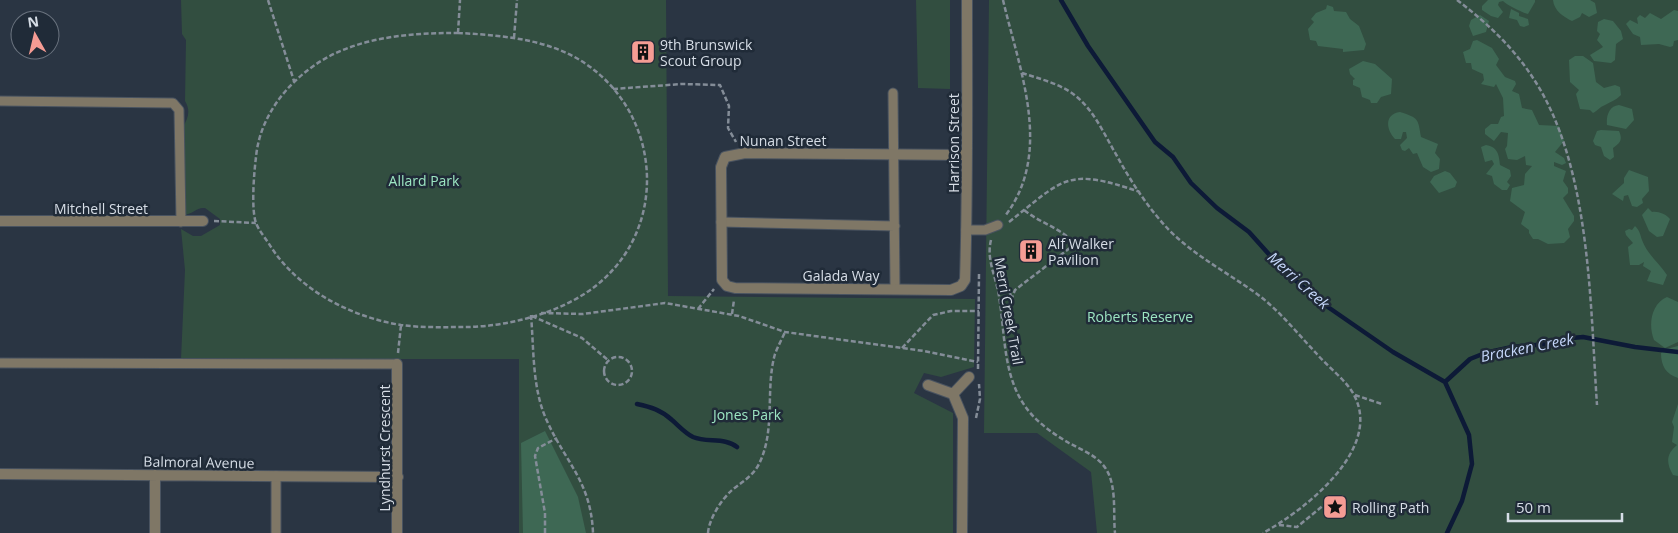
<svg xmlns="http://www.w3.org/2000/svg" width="1678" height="533" viewBox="0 0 1678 533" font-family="'Open Sans',sans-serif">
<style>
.green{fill:#324e40}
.forest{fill:#3e6854}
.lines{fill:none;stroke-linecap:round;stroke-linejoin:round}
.stream{stroke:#0d1a37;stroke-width:4.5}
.service-casing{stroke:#495360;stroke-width:11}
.minor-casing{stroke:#495360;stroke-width:12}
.path{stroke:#848d98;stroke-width:2.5;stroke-dasharray:5 2.5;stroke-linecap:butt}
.service{stroke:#7f7766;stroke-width:9}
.minor{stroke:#7f7766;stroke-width:10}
.labels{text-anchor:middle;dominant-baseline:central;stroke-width:5;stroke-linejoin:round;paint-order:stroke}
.poi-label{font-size:14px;fill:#d6dde6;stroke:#202b38;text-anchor:start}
.street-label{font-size:14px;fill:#d6dde6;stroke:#202b38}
.park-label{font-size:14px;fill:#9ce5c2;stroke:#202b38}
.water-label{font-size:15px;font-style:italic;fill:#c4d6f9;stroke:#202b38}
</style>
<rect width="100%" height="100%" fill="#2a3543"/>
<path class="green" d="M181,0H666L668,296L975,299L974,367L941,377L924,373L914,393L953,413V533H519V359H181L185,270L181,229L193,236H201L220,225V219L205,208C196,207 194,214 183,215V127C188,118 191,111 185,101L186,40L182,34Z
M916,0H950V89L918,88Z
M989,0H1678V533H1097L1091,472L1037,433H984Z"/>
<path class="forest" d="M1488,0H1535V2L1528,14C1523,13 1507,5 1503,1L1499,2L1498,5L1503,12L1498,18L1491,16L1482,10V6Z
M1553,0H1590L1595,3L1597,13L1589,17L1582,13L1580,17L1572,21C1564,17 1554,11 1553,0Z
M1327,5L1333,7L1334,11L1346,12L1350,19L1359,26L1366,44L1364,50L1343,52V49L1318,46L1316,41L1310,40L1308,29L1314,22L1311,19L1316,13L1326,9Z
M1511,9L1519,13V16L1528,19L1529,25L1524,27L1520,26L1517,20L1509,18Z
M1674,10L1678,11V40L1674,41L1673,46L1670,47L1659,44L1641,45L1640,37L1633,34L1626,24L1630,20L1638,24L1637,18L1640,15L1645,18L1650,13L1661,19Z
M1480,15L1489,21L1486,32L1473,36L1469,26L1471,20Z
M1604,19L1613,21L1621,31L1623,39L1616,44L1615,60L1611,63L1594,61L1590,55L1603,47L1597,40L1600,34L1597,31L1598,22Z
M1477,40L1492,48L1499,59L1496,65L1505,77L1515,81L1516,84L1512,91L1519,94L1522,108L1532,110L1539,125L1559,126L1564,141L1555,152L1564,158L1566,163L1562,165L1554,162V166L1566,171L1563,181L1568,188V193L1563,198L1574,216V221L1568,229L1570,237L1564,243L1548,244L1538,239H1533L1529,233V230L1521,224L1525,212L1510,201L1512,188L1524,185L1525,174L1532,166L1526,165L1525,156L1517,160L1508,159L1505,149L1507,146L1508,133L1501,132L1494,141L1485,134V129L1491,124H1498L1501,117L1504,116L1503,98L1496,84L1494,87L1481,84L1484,80L1483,74L1472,69L1471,63H1466L1463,52L1470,49L1473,41Z
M1575,56H1583L1593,63L1596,82L1604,88L1615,85L1620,87L1621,95C1615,101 1610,102 1603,106C1600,107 1597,111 1593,113L1590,110L1580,109L1576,94L1579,90L1570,82L1569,60Z
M1363,61L1375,64L1392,79L1391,94L1381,97L1377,103H1371L1370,100L1362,97L1360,88L1353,85V80L1355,79L1350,74L1349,69Z
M1619,105L1632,109L1634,120L1626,129L1607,125C1606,116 1609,106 1619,105Z
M1400,112C1419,118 1418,119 1421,137L1438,144L1435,153L1440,159L1439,169L1431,172L1423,167L1417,153L1413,154L1409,148L1405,151L1402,150L1400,145L1407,138L1406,132H1403L1401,139H1395C1386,130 1384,114 1400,112Z
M1601,130L1619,131C1623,140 1620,143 1613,148L1614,157L1610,160L1604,156L1601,147L1595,145L1593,141L1597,131Z
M1486,145C1498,147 1499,155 1500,165L1510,170L1511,176L1507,182L1510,185L1507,190H1502L1494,184L1492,176L1486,174L1494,164L1492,160L1485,162L1481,147Z
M1629,170L1648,177L1649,191L1642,199L1643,203L1637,207L1632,206L1628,195L1624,196L1623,201L1612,194L1624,183V178Z
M1445,171L1450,173L1457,182L1455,187L1439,193L1430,182L1434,176Z
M1648,208L1652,212C1658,211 1666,214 1670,219L1663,236L1657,237L1649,231L1642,215Z
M1635,226C1640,231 1640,234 1642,240C1647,254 1659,263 1667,275L1663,285L1647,281L1651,271L1643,266L1644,262L1639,265H1630L1628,247L1633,243L1626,235L1625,231L1629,229L1632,230Z
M1667,297L1678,302V342L1665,348L1654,340C1648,325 1651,304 1667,297Z
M1678,346V378C1666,374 1661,366 1661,353L1666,349Z
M1678,404V476L1673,475C1666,463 1666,454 1677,445L1672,442L1674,427L1672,422Z
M545,431L578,497L586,533H523L521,443Z"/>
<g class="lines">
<path class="stream" d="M1061,0L1088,46L1155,142L1173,157L1191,183L1217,208L1249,232L1283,270L1325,305L1393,352L1445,382L1469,435L1472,464L1462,501L1447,533
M1445,382L1470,359L1485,353L1512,347L1559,343L1572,338L1583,337L1635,347L1678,352
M637,404C651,407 661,410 672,420C679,426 685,433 693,437C707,443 725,437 737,447"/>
<defs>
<path id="service" d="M893,93L895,289
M0,101L173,103L179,110L181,222
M721,222L895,226
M966,230H985L998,225
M0,363L397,364
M276,533V476"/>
<path id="minor" d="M966,155L745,153L725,157L721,167L722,280L727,286L735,288L951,290L961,286L965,280C968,187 967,93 967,0
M0,221H203
M928,385L953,394
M0,474L398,477
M155,533V475
M397,533V364
M962,533L963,418L953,394L969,377"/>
</defs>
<use href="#service" class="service-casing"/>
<use href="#minor" class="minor-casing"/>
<path class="path" d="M268,0L294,81
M1003,0C1019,69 1054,152 1005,216
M1457,0C1486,22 1513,47 1533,78C1591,165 1590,304 1597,405
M458,33C500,35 550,39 586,64C661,115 669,226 598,284C564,312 511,326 468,327C446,327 422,328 401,325C351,317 299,290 271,247C267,240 259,231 256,223C251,209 254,173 256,157C260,114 291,77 328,57C367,36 414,33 458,33Z
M458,33L460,0
M514,38L517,0
M1022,73C1040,79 1062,84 1077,97C1095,112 1105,136 1117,156C1131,182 1149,209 1169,230C1195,256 1228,273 1257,294C1279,310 1297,333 1316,353C1326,365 1347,381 1354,395C1383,449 1305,510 1263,533
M613,89L682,84L720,85L729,106L728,128L736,142
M214,221L256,223
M1009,222C1065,178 1067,167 1140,192
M991,240C986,260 996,276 999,296C1006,339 1002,385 1035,418C1045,428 1057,436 1069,443C1082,450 1098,456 1106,469C1117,486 1113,514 1115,533
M995,277L1007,286L1011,296
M698,309L714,289
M541,313L583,314L665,303L739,316L785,332L924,351L978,362
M732,314L734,300
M531,315C534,350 532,389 547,421C566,463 591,482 593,533
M532,316L582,338L609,361
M1003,321L1015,290L1075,244C1061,228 1040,223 1024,210
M902,348L933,315L951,311H979
M398,353L401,325
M604 371a14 14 0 1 1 28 0a14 14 0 1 1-28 0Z
M978,369L979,274
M1355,395L1382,404
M976,418L980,399L979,384
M1279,525L1297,527L1325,504H1332L1335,507
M545,533V513L535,456L538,448L557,438
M708,533C709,519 721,500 732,490C742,482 753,476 759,464C776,430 765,389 775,354C778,346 782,339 785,332"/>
<use href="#service" class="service"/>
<use href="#minor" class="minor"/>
</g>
<defs>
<symbol id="building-square" viewBox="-11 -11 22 22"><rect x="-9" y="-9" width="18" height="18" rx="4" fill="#f59c94" stroke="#202b38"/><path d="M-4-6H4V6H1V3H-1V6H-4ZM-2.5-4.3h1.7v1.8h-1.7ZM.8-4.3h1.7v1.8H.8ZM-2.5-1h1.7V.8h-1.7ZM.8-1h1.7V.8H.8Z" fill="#111"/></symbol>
<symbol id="sight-square" viewBox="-11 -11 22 22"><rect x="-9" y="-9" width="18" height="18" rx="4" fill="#f59c94" stroke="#202b38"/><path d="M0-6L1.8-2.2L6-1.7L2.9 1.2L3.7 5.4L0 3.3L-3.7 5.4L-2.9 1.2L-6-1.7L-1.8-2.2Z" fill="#111"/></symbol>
</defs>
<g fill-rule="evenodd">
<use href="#building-square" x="629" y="38" width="28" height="28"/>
<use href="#building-square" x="1017" y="237" width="28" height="28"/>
<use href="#sight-square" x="1321" y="493" width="28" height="28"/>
</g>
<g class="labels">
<g class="poi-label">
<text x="660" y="44">9th Brunswick<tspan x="660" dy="16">Scout Group</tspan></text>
<text x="1048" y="243">Alf Walker<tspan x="1048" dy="16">Pavilion</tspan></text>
<text x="1352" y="507">Rolling Path</text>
</g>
<g class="street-label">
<text x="783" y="140">Nunan Street</text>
<text transform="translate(953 143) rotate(-90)">Harrison Street</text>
<text x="101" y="208">Mitchell Street</text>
<text x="841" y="275">Galada Way</text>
<text transform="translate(1009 311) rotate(80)">Merri Creek Trail</text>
<text transform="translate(384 448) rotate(-90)">Lyndhurst Crescent</text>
<text transform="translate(199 462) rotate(1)">Balmoral Avenue</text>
</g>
<g class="park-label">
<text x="424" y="180">Allard Park</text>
<text x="1140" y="316">Roberts Reserve</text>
<text x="747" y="414">Jones Park</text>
</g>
<g class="water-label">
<text transform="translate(1299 280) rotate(42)">Merri Creek</text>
<text transform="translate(1527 347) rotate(-11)">Bracken Creek</text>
</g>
</g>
<g transform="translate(35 35) rotate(352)"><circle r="24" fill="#202b38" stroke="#69727e"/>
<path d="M0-4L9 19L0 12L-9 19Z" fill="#f59c94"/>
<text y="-8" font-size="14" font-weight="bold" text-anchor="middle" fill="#d6dde6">N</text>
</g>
<path d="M1508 513v8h114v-8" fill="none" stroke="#d6dde6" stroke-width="2.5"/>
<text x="1516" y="513" font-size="15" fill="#d6dde6" stroke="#202b38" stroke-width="4" paint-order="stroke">50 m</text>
</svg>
